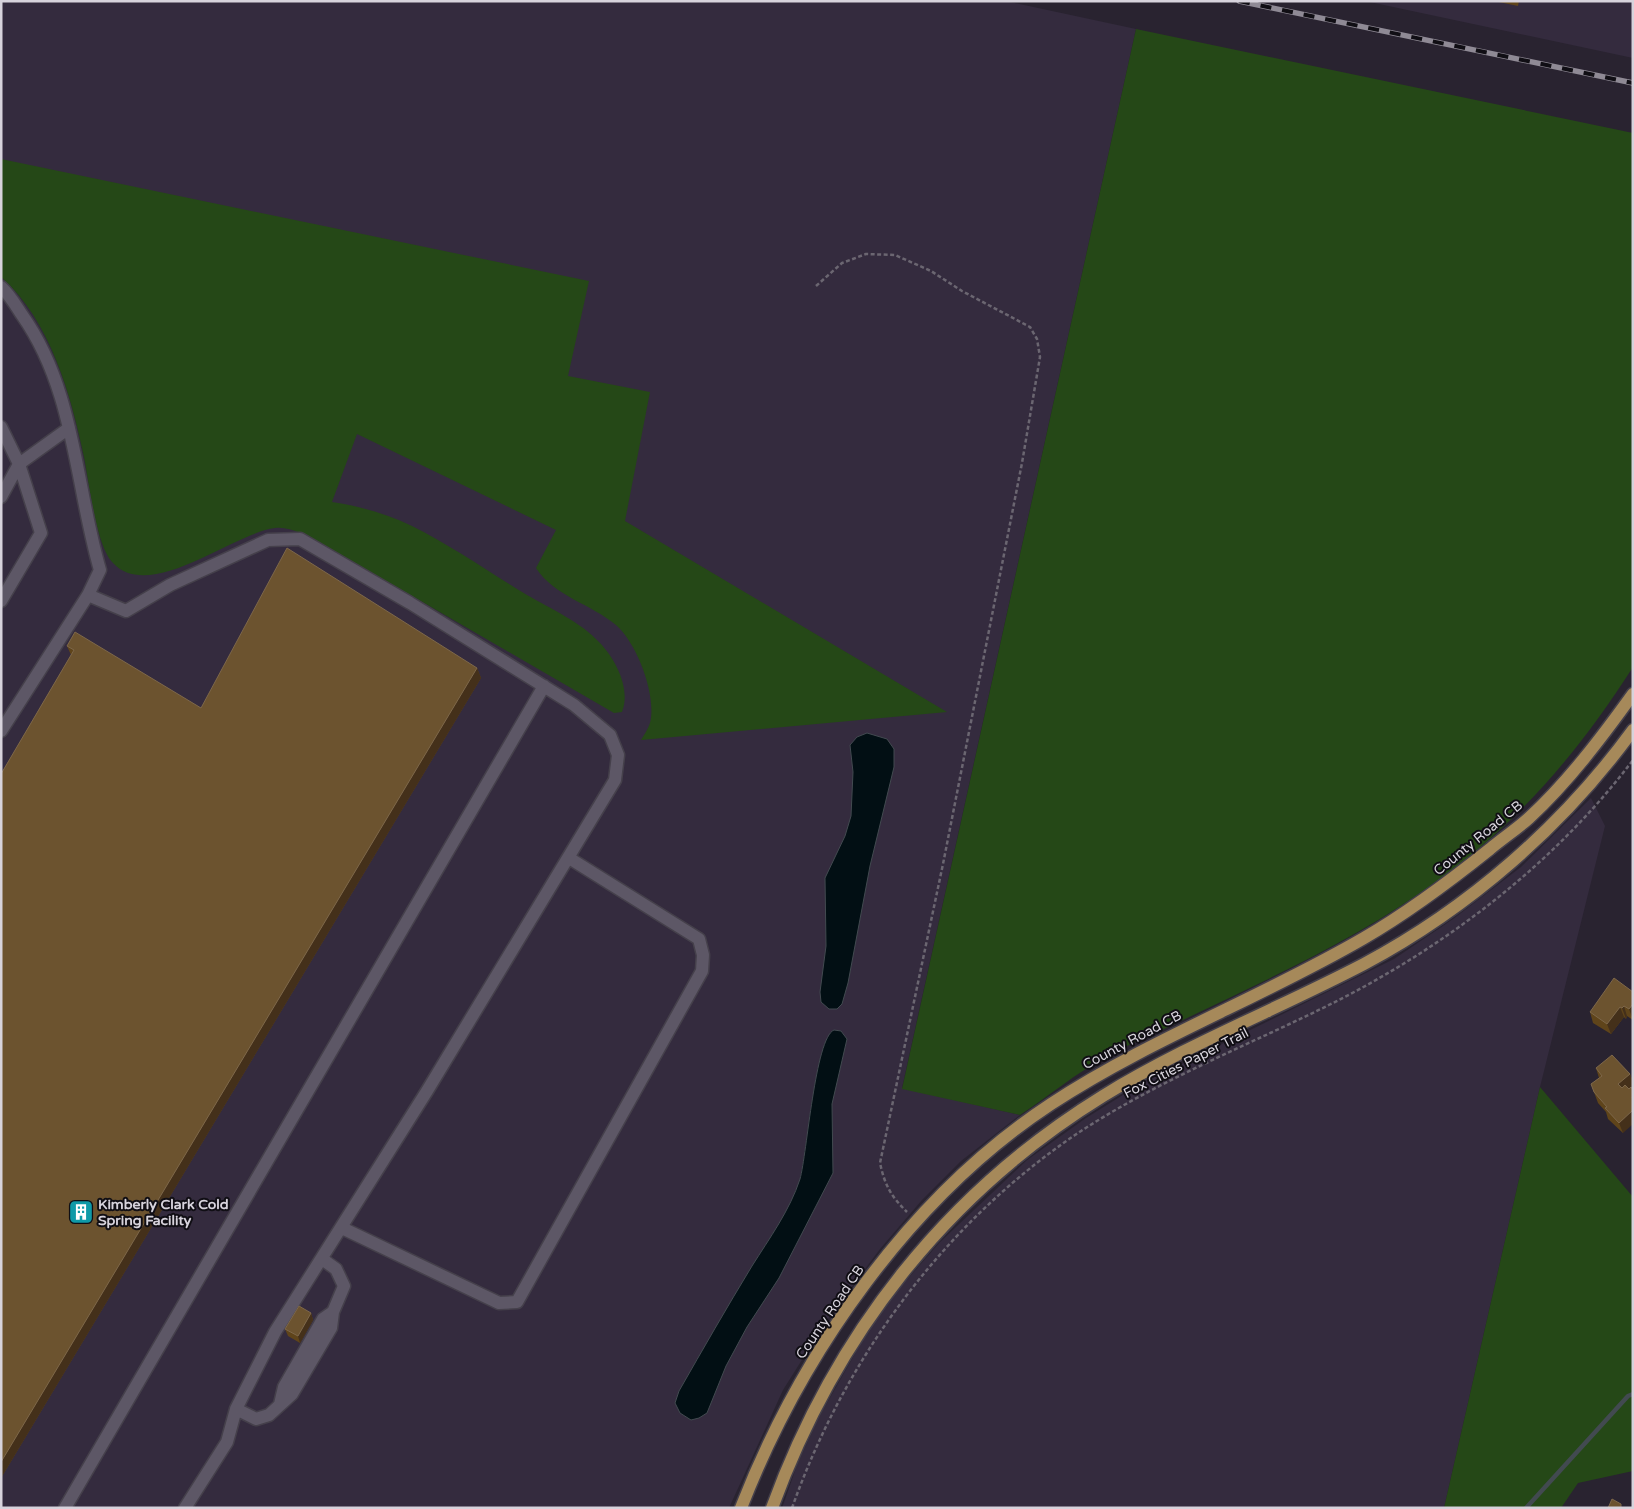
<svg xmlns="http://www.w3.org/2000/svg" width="1634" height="1509" viewBox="0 0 1634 1509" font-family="'Varela Round',sans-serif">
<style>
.built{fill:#342b3e}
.green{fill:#254817}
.water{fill:#020f14;stroke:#424a50}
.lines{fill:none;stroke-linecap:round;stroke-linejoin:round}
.stream{stroke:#424a50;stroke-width:4.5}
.minor-casing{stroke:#45404b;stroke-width:15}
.major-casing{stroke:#45404b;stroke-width:15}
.path{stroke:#6b6671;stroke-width:2.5;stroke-dasharray:4 2.5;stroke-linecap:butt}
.minor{stroke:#5d5766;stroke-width:12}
.major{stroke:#a6895a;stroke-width:12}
.rail-casing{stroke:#8f8a95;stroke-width:5.5}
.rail{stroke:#100e14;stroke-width:4;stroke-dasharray:11;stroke-linecap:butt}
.wall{fill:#5f441a}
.shaded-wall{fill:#44301a}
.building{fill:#6c532f;stroke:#7d674a}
.labels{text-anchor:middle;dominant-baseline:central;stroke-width:4;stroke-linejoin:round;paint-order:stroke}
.street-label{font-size:14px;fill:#d7d3dc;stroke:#100e14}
.poi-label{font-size:14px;font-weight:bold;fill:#d7d3dc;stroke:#100e14;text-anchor:start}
</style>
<rect width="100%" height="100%" fill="#292330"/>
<path class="built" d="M1,1H1005L1136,29L902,1088L1020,1115L961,1161L922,1200L880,1249L827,1320L783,1390L729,1508H1Z
M1365,1H1633V58Z
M1591,798L1605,826L1540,1087L1444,1508H782L797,1465L819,1417L869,1329L897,1291L939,1243L1027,1160L1086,1118L1139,1085L1394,959L1453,919L1521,867Z"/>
<path class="green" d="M1136,29L1633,133V667C1579,751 1522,819 1441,878C1362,937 1272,977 1183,1020C1158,1032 1131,1043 1106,1057C1076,1073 1049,1096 1020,1115L902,1089Z
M1,159L589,281L568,376L650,392L625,521L947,712L641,740C644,735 648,729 650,723C657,696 637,643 616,625C591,604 554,596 536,568L556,530L357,434L332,502C359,506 387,514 412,526C452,546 489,572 527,595C551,609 581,622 600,643C616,660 631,689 622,712L614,713L319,542C306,536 290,526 275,528C233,533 150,603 113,563C96,546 89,482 84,457C71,396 51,321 1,277Z
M1540,1087L1633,1197V1471L1578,1483L1561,1508H1444Z"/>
<path class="water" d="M867,733L887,739L894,749V767L870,866L848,983L842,1004L837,1009H829L821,1002L820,992L826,946L825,878L845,836L851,816L853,772L850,745L857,737Z
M834,1030L841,1031L847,1039L832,1104L833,1173L779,1278L747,1327L726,1366L707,1413L699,1418L691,1420L680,1413L675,1403L679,1391C703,1349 727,1307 752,1266C769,1239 790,1210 800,1179C807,1154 815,1038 834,1030Z"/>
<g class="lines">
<path class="stream" d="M1526,1508L1628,1396L1633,1394"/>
<defs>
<path id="minor" d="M1,287C10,295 16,306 22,315C75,390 75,484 100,570L88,595
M1,427L19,464L41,533L1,601
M1,497L19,464L69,428
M1,731L88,595L126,611L170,585L268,540L300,539L410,603L574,705L610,735L618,755L615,780L427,1091L275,1332L236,1409L227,1442L185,1508
M342,1228L499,1303L517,1302L702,971L703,955L699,939L569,858
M280,1404L284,1387L323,1319L333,1312
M236,1409L256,1419L269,1415L292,1394L331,1328L333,1312L344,1286L336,1269L322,1259
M65,1508L544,686"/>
<path id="major" d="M741,1508C801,1353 911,1196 1051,1104C1150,1039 1261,998 1364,938C1409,912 1450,881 1490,849C1503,838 1517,829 1529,818C1568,782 1602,737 1633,694
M772,1508C835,1335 946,1193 1103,1096C1186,1045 1278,1009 1364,964C1469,908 1563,826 1633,730"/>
</defs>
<use href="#minor" class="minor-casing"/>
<use href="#major" class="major-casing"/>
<path class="path" d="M816,286L842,263L866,254L895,255L931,271L962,291L1030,327L1037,339L1040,357L1022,463L943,864L880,1163C885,1186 891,1196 907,1212
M792,1508C845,1358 943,1225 1075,1135C1156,1081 1247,1046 1333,1003C1448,945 1555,863 1633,760"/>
<use href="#minor" class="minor"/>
<use href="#major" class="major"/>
<defs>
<path id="rail" d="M1239,1L1633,83"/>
</defs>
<use href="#rail" class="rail-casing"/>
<use href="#rail" class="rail"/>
</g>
<path class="wall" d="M1494,1H1519L1518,6Z
M67,646L201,708L477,668L481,678L1,1478V774L71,655Z
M1633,992V1020L1627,1016L1626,1019L1624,1017L1611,1034L1593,1023L1590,1012Z
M1596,1068L1630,1074L1633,1082V1085L1629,1089L1623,1133L1608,1119L1606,1112L1598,1103L1591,1084L1599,1078Z
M311,1313L313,1320L300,1343L288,1336L285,1329Z"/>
<path class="shaded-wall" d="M477,668L481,678L1,1478V1462Z
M1633,1004V1020L1629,1009Z
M1624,1006L1627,1016L1626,1019L1622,1008Z
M1620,1007L1624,1017L1611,1034L1607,1024Z
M1630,1074L1633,1082V1085L1622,1094L1618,1084Z
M1633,1110V1124L1623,1133L1619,1123Z
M311,1313L313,1320L300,1343L298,1336Z"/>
<path class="building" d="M287,548L477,668L1,1462V774L74,650L67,646L75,632L201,708Z
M1614,978L1633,992V1004L1629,1009L1624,1006L1622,1008L1620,1007L1607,1024L1590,1012Z
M1612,1055L1630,1074L1618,1084L1622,1088L1625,1085L1629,1089L1631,1087L1633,1090V1097H1632L1633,1099V1110L1619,1123L1605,1108L1607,1107L1594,1092L1591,1084L1602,1076L1596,1068Z
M299,1306L311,1313L298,1336L285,1329Z
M1612,1499L1621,1504V1508H1608Z"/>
<defs>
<symbol id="building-square" viewBox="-11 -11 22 22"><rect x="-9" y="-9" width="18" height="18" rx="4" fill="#0f9aa8" stroke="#100e14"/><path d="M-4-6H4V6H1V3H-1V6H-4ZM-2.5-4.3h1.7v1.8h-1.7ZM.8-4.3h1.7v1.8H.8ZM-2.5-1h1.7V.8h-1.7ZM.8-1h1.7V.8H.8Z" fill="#fff"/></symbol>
</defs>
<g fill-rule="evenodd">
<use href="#building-square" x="67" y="1198" width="28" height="28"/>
</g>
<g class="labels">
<g class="street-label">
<text transform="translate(1478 838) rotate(-39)">County Road CB</text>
<text transform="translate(1132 1040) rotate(-28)">County Road CB</text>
<text transform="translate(1186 1063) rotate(-27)">Fox Cities Paper Trail</text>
<text transform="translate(830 1312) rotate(-56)">County Road CB</text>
</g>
<g class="poi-label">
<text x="98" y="1204">Kimberly Clark Cold<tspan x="98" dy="16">Spring Facility</tspan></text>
</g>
</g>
<rect width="1634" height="1509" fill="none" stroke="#d7d3dc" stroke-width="5"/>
</svg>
